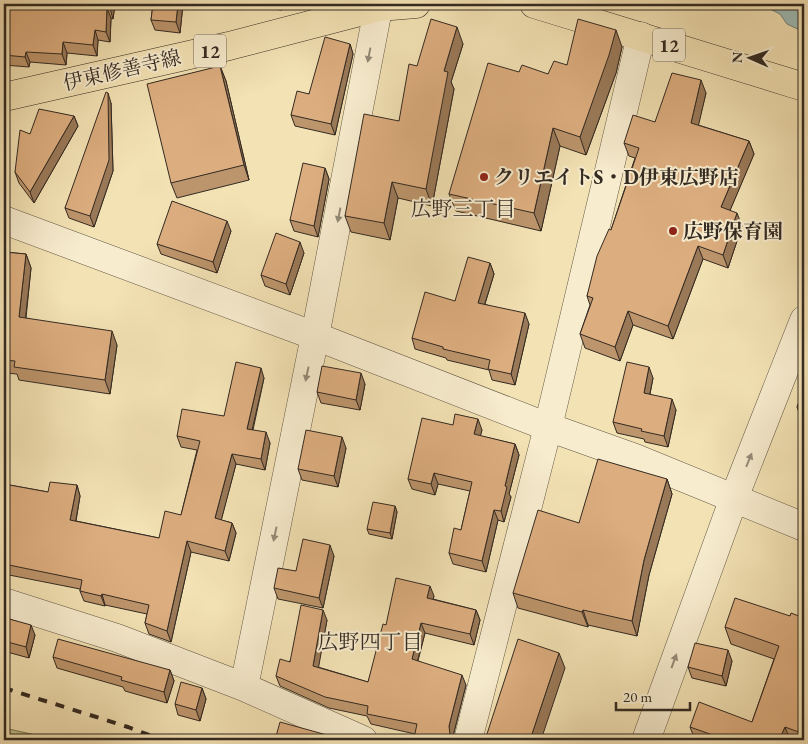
<svg xmlns="http://www.w3.org/2000/svg" width="808" height="744" viewBox="0 0 808 744" font-family="'EB Garamond','Noto Serif JP',serif">
<style>
.green{fill:#c2c189;stroke:#7a7656}
.water{fill:#9fbcb7;stroke:#74827b}
.lines{fill:none;stroke-linecap:round;stroke-linejoin:round}
.minor-casing{stroke:#635846;stroke-width:29}
.tertiary-casing{stroke:#635846;stroke-width:29}
.primary-casing{stroke:#332a22;stroke-width:29}
.minor{stroke:#f7ecce;stroke-width:28}
.tertiary{stroke:#f7ecce;stroke-width:28}
.primary{stroke:#f3e2b4;stroke-width:28}
.rail{stroke:#332a22;stroke-width:4;stroke-dasharray:9 9;stroke-linecap:butt}
.wall{fill:#bd956c;stroke:#332a22}
.shaded-wall{fill:#9a7958;stroke:#332a22}
.building{fill:#dcad7e;stroke:#332a22}
.oneway{fill:#958b78}
.poi-dot{fill:#8f2418;stroke:#f7ecce;stroke-width:2}
.labels{text-anchor:middle;dominant-baseline:central;stroke-width:4;stroke-linejoin:round;paint-order:stroke}
.shield{fill:#f7ecce;stroke:#6e6456;stroke-width:1}
.shield-label{font-size:19px;font-weight:bold;fill:#332a22}
.street-label{font-size:20px;fill:#332a22;stroke:#f7ecce}
.poi-label{font-size:20px;font-weight:bold;fill:#332a22;stroke:#f7ecce;text-anchor:start}
.neighbourhood-label{font-size:21px;fill:#332a22;stroke:#f7ecce}
</style>
<rect width="100%" height="100%" fill="#f3e2b4"/>
<filter id="stains"><feTurbulence type="fractalNoise" baseFrequency=".004" numOctaves="4"/><feColorMatrix values="0 0 0 0 .2 0 0 0 0 .09 0 0 0 0 .02 0 0 0 .5 -.17"/></filter>
<radialGradient id="worn" r=".72"><stop offset=".6" stop-color="#630" stop-opacity="0"/><stop offset="1" stop-color="#630" stop-opacity=".3"/></radialGradient>
<path class="green" d="M4,728L58,740H4Z"/>
<path class="water" d="M760,4H804V32L787,24L780,14Z"/>
<g class="lines">
<defs>
<path id="minor" d="M4,602L117,638L244,687L363,740
M244,687L315,336L379,4
M468,740L548,427L641,36
M646,740L734,498L804,320"/>
<path id="tertiary" d="M4,220L315,336L548,427L635,458L804,527"/>
<path id="primary" d="M534,4L804,87
M4,97L229,46L379,7L416,4"/>
</defs>
<use href="#minor" class="minor-casing"/>
<use href="#tertiary" class="tertiary-casing"/>
<use href="#primary" class="primary-casing"/>
<use href="#minor" class="minor"/>
<use href="#tertiary" class="tertiary"/>
<use href="#primary" class="primary"/>
<path class="rail" d="M4,688L128,727L162,740"/>
</g>
<path class="wall" d="M4,4H115L113,19L111,18L110,42L98,40L97,56L67,53L66,65L30,62L29,67L4,65Z
M153,4H183L180,33L155,30L151,20Z
M219,4H283L282,10Z
M350,44L353,54L335,135L295,126L291,115Z
M463,44L451,82L454,89L432,206L398,198L390,240L351,232L345,216L399,121L417,66Z
M622,47L616,73L586,155L560,146L541,231L456,211L449,194L519,72L548,74L567,65Z
M220,66L226,81L249,180L177,198L171,183Z
M706,93L698,125L749,141L754,154L730,210L742,226L728,268L703,259L673,339L633,325L620,361L585,348L580,334L590,305L587,296L611,230L635,158L629,156L624,143L655,122Z
M111,103L113,171L94,227L69,218L65,208Z
M74,116L78,126L34,203L19,183L15,172L30,134Z
M325,168L329,179L318,237L294,231L290,220Z
M231,231L217,273L161,254L157,244Z
M4,252L26,254L31,268L26,318L117,345L110,394L19,380L17,374L4,373Z
M304,253L290,295L265,286L261,275Z
M490,263L494,274L485,304L529,324L515,385L492,380L489,370L447,360L446,358L415,349L412,338L455,301Z
M264,378L253,430L270,443L265,470L236,464L221,520L232,523L236,533L229,561L191,552L171,642L149,634L145,623L147,614L105,605V606L84,601L80,591V589L4,574V484L48,492L77,485L80,496L76,521L159,538L181,515L197,450L181,447L177,436L224,416Z
M653,378L650,394L676,410L668,447L645,442L644,439L617,433L613,422Z
M365,384L360,410L321,403L317,392Z
M804,389V419L801,418L797,407Z
M453,425L482,430L480,436L515,444L519,455L509,494L511,497L504,522L498,520L486,572L453,564L449,553L461,530L470,491L438,484L435,495L412,489L408,479Z
M804,445V462L801,453Z
M346,448L338,487L302,480L298,469Z
M667,479L672,494L649,575L637,636L588,625V627L518,608L513,593L579,523Z
M804,479V497L801,488Z
M395,506L397,512L392,539L369,534L367,529Z
M334,556L323,608L278,599L274,588L296,571Z
M434,596L433,599L476,610L480,620L474,645L425,633L418,661L466,685L453,736V740H415L414,738L415,734L371,724L367,716L329,708L280,686L276,676L327,620L318,667L368,682L386,625Z
M790,616L804,618V740H695L690,727L752,722L774,659L731,644L725,627Z
M35,635L29,658L7,652L4,641Z
M53,657L170,670L174,681L167,703L125,691L123,687L57,668Z
M732,661L726,686L692,678L688,667Z
M202,688L206,699L200,721L178,715L175,704Z"/>
<path class="shaded-wall" d="M110,4H115L113,19L110,8Z
M178,4H183L180,33L176,22Z
M280,4H283L282,10Z
M107,8L111,18L110,42L106,32Z
M457,27L463,44L451,82L454,89L432,206L426,189L444,71Z
M95,30L98,40L97,56L93,45Z
M616,30L622,47L616,73L586,155L580,137Z
M63,42L67,53L66,65L62,54Z
M350,44L353,54L335,135L331,124Z
M26,52L30,62L29,67L25,57Z
M220,66L226,81L249,180L244,165Z
M701,80L706,93L696,136L691,123Z
M108,93L111,103L113,171L94,227L90,216Z
M74,116L78,126L34,203L30,192Z
M553,128L560,146L541,231L534,213Z
M749,141L754,154L726,220L721,207Z
M325,168L329,179L318,237L314,226Z
M392,182L398,198L390,240L384,223Z
M737,213L742,226L728,268L723,255Z
M227,221L231,231L217,273L213,262Z
M300,242L304,253L290,295L286,284Z
M698,246L703,259L673,339L668,326Z
M26,254L31,268L24,331L19,317Z
M490,263L494,274L482,313L478,303Z
M628,311L633,325L620,361L615,347Z
M525,313L529,324L515,385L511,374Z
M112,331L117,345L110,394L105,380Z
M649,367L653,378L648,403L644,393Z
M261,368L264,378L250,439L247,429Z
M361,373L365,384L360,410L356,400Z
M672,399L676,410L668,447L664,436Z
M478,419L482,430L478,445L474,434Z
M266,432L270,443L265,470L261,459Z
M342,437L346,448L338,487L334,476Z
M515,444L519,455L509,494L511,497L504,522L501,511L505,486Z
M232,454L236,464L219,529L215,518Z
M434,473L438,484L435,495L431,484Z
M667,479L672,494L649,575L637,636L632,621L644,560Z
M77,485L80,496L74,531L70,520Z
M395,506L397,512L392,539L390,533Z
M494,510L498,520L486,572L482,561Z
M232,523L236,533L229,561L225,551Z
M187,541L191,552L171,642L167,631Z
M330,545L334,556L323,608L319,598Z
M430,586L434,596L431,608L427,598Z
M102,594L105,605V606L101,596Z
M323,610L327,620L317,676L313,666Z
M476,610L480,620L474,645L470,634Z
M583,610L588,625V627L582,612Z
M421,623L425,633L415,670L412,659Z
M31,625L35,635L29,658L26,647Z
M728,650L732,661L726,686L722,676Z
M559,653L565,668L541,740H530Z
M170,670L174,681L167,703L164,692Z
M462,675L466,685L453,736V740H449V726Z
M202,688L206,699L200,721L196,710Z
M785,727L790,740H779Z"/>
<path class="building" d="M4,4H110V8H107L106,32L95,30L93,45L63,42L62,54L26,52L25,57L4,55Z
M153,4H178L176,22L151,20Z
M431,19L457,27L444,71L448,72L426,189L392,182L384,223L345,216L364,114L399,121L409,64L417,66Z
M578,19L616,30L609,55L580,137L553,128L534,213L449,194L488,63L519,72L522,65L548,74L554,61L567,65Z
M325,37L350,44L331,124L291,115L297,91L309,94Z
M220,66L244,165L171,183L147,84Z
M672,73L701,80L691,123L749,141L721,207L737,213L723,255L698,246L668,326L628,311L615,347L580,334L593,298L587,296L597,256L609,229L611,230L639,148L624,143L633,115L655,122Z
M106,92L108,93L109,160L90,216L65,208Z
M39,109L74,116L30,192L15,172L20,130L30,134Z
M303,163L325,168L314,226L290,220Z
M172,201L227,221L213,262L157,244Z
M276,233L300,242L286,284L261,275Z
M4,252L26,254L19,317L112,331L105,380L14,367L15,361L4,360Z
M468,257L490,263L478,303L525,313L511,374L488,369L490,360L443,349V347L412,338L425,292L455,301Z
M236,362L261,368L247,429L266,432L261,459L232,454L215,518L232,523L225,551L187,541L167,631L145,623L149,605L102,594L101,596L80,591L82,580L4,564V484L48,492L50,482L77,485L70,520L159,538L165,511L181,515L200,441L177,436L182,409L224,416Z
M627,362L649,367L644,393L672,399L664,436L641,431L642,429L613,422Z
M322,366L361,373L356,400L317,392Z
M804,389V410L797,407Z
M455,414L478,419L474,434L515,444L505,486L507,487L501,511L494,510L482,561L449,553L454,528L461,530L472,482L434,473L431,484L408,479L422,418L453,425Z
M306,430L342,437L334,476L298,469Z
M804,445V455L801,453Z
M598,459L667,479L644,560L632,621L583,610L582,612L513,593L538,510L579,523Z
M804,479V489L801,488Z
M373,502L395,506L390,533L367,529Z
M303,539L330,545L319,598L274,588L278,568L296,571Z
M396,578L430,586L427,598L476,610L470,634L421,623L412,659L462,675L449,726L450,735L449,740H424L414,738L417,724L367,714L368,706L325,697L276,676L280,659L290,662L301,605L323,610L313,666L368,682L383,624L386,625Z
M735,598L790,616L791,613L804,618V734L785,727L779,740H727L690,727L699,702L752,722L779,646L725,627Z
M9,619L31,625L26,647L4,641V638Z
M58,639L170,670L164,692L121,680L122,677L53,657Z
M518,639L559,653L530,740H485Z
M695,643L728,650L722,676L688,667Z
M181,682L202,688L196,710L175,704Z
M280,722L334,737L341,740H275Z"/>
<defs><path id="oneway-solid" d="M-6-.8H1V-3.2L6.5 0L1 3.2V.8H-6Z" transform="scale(1.25)"/></defs>
<g class="oneway">
<use href="#oneway-solid" transform="translate(369 55) rotate(101)"/>
<use href="#oneway-solid" transform="translate(339 215) rotate(101)"/>
<use href="#oneway-solid" transform="translate(307 374) rotate(102)"/>
<use href="#oneway-solid" transform="translate(749 460) rotate(-68)"/>
<use href="#oneway-solid" transform="translate(275 534) rotate(102)"/>
<use href="#oneway-solid" transform="translate(674 661) rotate(-70)"/>
</g>
<g class="poi-dot">
<circle cx="484" cy="177" r="5"/>
<circle cx="673" cy="231" r="5"/>
</g>
<g class="labels">
<g class="shield">
<rect x="653" y="28.5" width="32" height="33" rx="4"/>
<rect x="194" y="34.5" width="32" height="33" rx="4"/>
</g>
<g class="shield-label">
<text x="669" y="45">12</text>
<text x="210" y="51">12</text>
</g>
<g class="street-label">
<text transform="translate(122 70) rotate(-13)">伊東修善寺線</text>
</g>
<g class="poi-label">
<text x="494" y="177">クリエイトS・D伊東広野店</text>
<text x="683" y="231">広野保育園</text>
</g>
<g class="neighbourhood-label">
<text x="463" y="208">広野三丁目</text>
<text x="370" y="641">広野四丁目</text>
</g>
</g>
<rect width="808" height="744" fill="none" stroke="#f3e2b4" stroke-width="20"/>
<rect x="5" y="5" width="798" height="734" fill="none" stroke="#332a22" stroke-width="2.5"/>
<rect x="10" y="10" width="788" height="724" fill="none" stroke="#332a22"/>
<g transform="translate(750 58) rotate(272)" stroke="#f7ecce" stroke-width="4" paint-order="stroke">
<path d="M0-4L9 19L0 12L-9 19Z" fill="#332a22"/>
<text y="-8" font-size="14" font-weight="bold" text-anchor="middle" fill="#332a22">N</text>
</g>
<path d="M616 702v8h74v-8" fill="none" stroke="#332a22" stroke-width="2.5"/>
<text x="623" y="702" font-size="15" fill="#332a22" stroke="#f7ecce" stroke-width="4" paint-order="stroke">20 m</text>
<rect width="100%" height="100%" filter="url(#stains)"/>
<rect width="100%" height="100%" fill="url(#worn)"/>
</svg>
